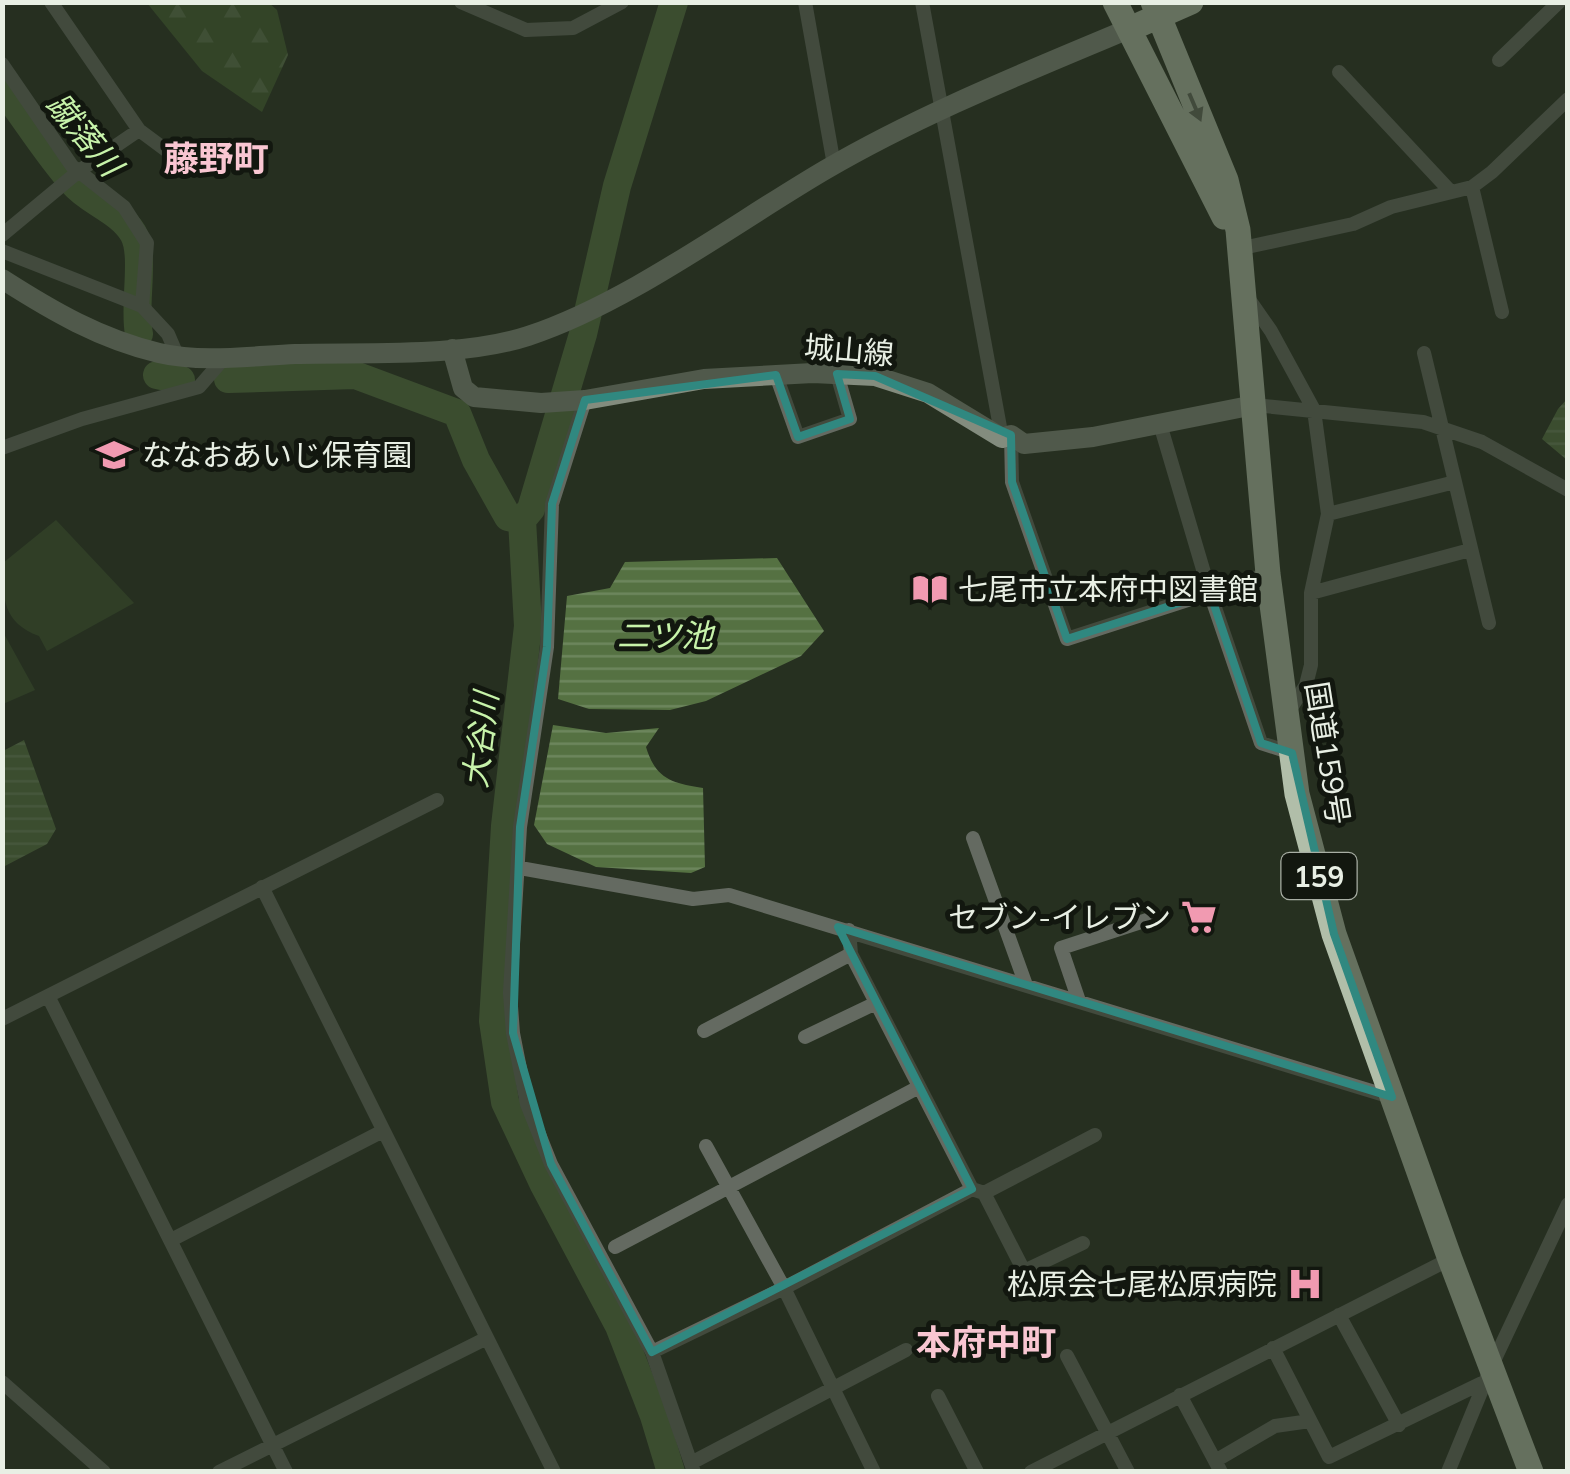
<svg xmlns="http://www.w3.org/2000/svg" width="1570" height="1474" viewBox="0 0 1570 1474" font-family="Mulish,'Noto Sans JP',sans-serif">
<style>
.grass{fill:#3c512e}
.forest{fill:url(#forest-firs)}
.water{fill:url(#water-rules)}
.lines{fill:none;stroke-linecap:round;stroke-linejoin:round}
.river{stroke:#557142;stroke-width:28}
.street{stroke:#646a61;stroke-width:14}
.secondary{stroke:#838c7e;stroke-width:20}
.highway{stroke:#b1bea9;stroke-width:25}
.oneway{fill:#626a5c}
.marked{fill:none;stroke:#308880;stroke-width:8;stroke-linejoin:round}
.labels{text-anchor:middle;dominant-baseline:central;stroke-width:10;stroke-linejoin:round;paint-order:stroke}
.shield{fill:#12170f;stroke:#a8aea4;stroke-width:2.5}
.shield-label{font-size:28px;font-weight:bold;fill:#e8efe4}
.street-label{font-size:30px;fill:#e8efe4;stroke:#12170f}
.poi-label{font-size:30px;fill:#e8efe4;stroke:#12170f;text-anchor:start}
.water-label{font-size:32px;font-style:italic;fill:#c7f3aa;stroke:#12170f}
.quarter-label{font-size:35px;font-weight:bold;fill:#f9c6d2;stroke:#12170f}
</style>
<defs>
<pattern id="forest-firs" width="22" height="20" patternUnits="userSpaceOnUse" patternTransform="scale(2.5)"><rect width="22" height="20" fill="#435e30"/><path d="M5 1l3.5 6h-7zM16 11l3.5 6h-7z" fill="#5e754e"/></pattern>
<pattern id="water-rules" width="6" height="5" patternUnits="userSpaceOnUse" patternTransform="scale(2.5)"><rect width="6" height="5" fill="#557142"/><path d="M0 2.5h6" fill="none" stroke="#6d865d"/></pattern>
</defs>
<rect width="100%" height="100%" fill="#263020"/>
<path class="grass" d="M56,520L134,603L47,651L39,636C3,623 2,597 3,563Z
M3,632L35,690L3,704H2Z"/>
<path class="forest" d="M147,3H269L277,10L288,55L262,112L202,71Z"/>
<path class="water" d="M1567,399V460L1542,439L1558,409Z
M777,558L824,631L801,656L706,701L670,710L589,709L558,699L567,596L610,588L625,562Z
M553,725L606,733L659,728L646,747C656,780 673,783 703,788L705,867L691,873L596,867L547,844L534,825Z
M24,740L56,829L47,844L3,867V751Z"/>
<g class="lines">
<path class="river" d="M2,88C26,119 47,154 73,183C89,202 119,210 133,233C146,255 133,305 139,334
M157,375L181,380
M228,379L355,375L457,413L476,460L508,517L522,520
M671,1472L654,1416L619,1326L544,1185L505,1102L493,1021L505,826L528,626L522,520L531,509L583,334L617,186L674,2"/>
<path class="street" d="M461,2L526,30L573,28L622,2
M805,2L834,165
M922,2L1002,438
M1499,60L1559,2
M2,64L72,166L124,207L147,243L142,306
M1339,72L1451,192
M139,130L182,162
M1472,187L1502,312
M2,235L79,171L139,130L51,2
M1238,249L1353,224L1391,207L1472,187L1492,172L1568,99
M2,251L142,306L168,334L177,355
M1248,298L1271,331L1314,410L1328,514L1311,593V665L1306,685L1287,714
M1424,353L1489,623
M776,375L798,437L850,419L837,374
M585,400L552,504L547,647L520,827L510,993L513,1033L527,1104L551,1164L652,1352L694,1472
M1254,405L1423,422L1482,442L1568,490
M1160,424L1210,593L1261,743L1292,753
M1011,435L1012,482L1067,639L1268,574
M2,448L82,419L199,387L225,357
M1328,514L1455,482
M1311,593L1470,550
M973,838L1026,985
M520,868L693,899L729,895L1391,1097
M262,887L554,1472
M849,930L851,954L972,1189L984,1193L1024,1271L1083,1243
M48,996L286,1472
M1079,1001L1061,948L1147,920
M2,1019L437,800
M704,1031L851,954
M805,1037L876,1003
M706,1146L784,1288L874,1472
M984,1193L1095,1135
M171,1240L383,1131
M615,1247L919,1087
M1339,1315L1399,1425
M1273,1348L1329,1457L1486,1381
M652,1352L784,1288L972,1189
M1067,1356L1128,1472
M2,1382L104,1472
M1180,1395L1221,1472
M938,1396L977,1472
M1215,1461L1275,1426L1310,1421
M691,1463L906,1350
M219,1472L487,1338
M1031,1472L1450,1259
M1448,1472L1492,1365L1568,1204"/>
<path class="secondary" d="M2,279C52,311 100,339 159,353C201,363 251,356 295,354C365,352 461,358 528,336C628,303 733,224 825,170C921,114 1024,73 1126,30
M452,349L463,388L474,397L541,403L585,400L704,379L813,373L875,376L928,393L1002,438L1011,435L1024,444L1093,437L1254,405"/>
<path class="highway" d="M1115,2L1224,217
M1153,2L1226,180L1238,230L1268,574L1297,794L1334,934L1450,1259L1531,1472
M1141,24L1191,2"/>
</g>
<defs><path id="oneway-solid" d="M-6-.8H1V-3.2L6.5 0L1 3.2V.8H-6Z" transform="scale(2.5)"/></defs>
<use class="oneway" href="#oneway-solid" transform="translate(1195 107) rotate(67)"/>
<path d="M0 0H1570V1474H0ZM837,374L875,376L1011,435L1012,482L1067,639L1210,593L1261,743L1292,753L1334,934L1392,1097L838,927L972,1189L652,1352L551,1164L513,1033L520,827L547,647L552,504L585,400L776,375L798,437L850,419Z" fill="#263020" fill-opacity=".55" fill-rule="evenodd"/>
<path class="marked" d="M837,374L875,376L1011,435L1012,482L1067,639L1210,593L1261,743L1292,753L1334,934L1392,1097L838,927L972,1189L652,1352L551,1164L513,1033L520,827L547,647L552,504L585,400L776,375L798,437L850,419Z"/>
<defs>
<symbol id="school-bare" viewBox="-9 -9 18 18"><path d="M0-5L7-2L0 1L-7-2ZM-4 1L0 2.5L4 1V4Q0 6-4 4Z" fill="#f19ab1" stroke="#12170f" stroke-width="2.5" paint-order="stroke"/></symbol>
<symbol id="library-bare" viewBox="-9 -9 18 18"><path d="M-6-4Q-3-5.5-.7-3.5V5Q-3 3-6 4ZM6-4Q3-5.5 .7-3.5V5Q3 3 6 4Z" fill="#f19ab1" stroke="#12170f" stroke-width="2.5" paint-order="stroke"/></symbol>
<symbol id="supermarket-bare" viewBox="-9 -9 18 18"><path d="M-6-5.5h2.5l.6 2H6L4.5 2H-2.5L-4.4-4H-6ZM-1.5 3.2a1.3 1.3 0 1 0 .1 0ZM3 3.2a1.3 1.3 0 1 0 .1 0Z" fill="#f19ab1" stroke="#12170f" stroke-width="2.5" paint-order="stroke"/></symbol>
<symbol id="hospital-bare" viewBox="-9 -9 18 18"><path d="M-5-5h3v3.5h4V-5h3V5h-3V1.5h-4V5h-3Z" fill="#f19ab1" stroke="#12170f" stroke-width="2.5" paint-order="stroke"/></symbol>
</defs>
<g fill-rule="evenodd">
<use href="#school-bare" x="89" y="430" width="50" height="50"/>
<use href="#library-bare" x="905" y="564" width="50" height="50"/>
<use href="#supermarket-bare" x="1174" y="892" width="50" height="50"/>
<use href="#hospital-bare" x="1280" y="1259" width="50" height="50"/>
</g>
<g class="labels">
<rect class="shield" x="1281.5" y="853" width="75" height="46" rx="8"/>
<g class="shield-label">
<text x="1319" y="876">159</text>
</g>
<g class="street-label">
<text transform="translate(849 350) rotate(5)">城山線</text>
<text transform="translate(1328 753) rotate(81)">国道159号</text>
</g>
<g class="poi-label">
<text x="142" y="455">ななおあいじ保育園</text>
<text x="958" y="589">七尾市立本府中図書館</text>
<text x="1171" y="917" text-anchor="end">セブン-イレブン</text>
<text x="1277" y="1284" text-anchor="end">松原会七尾松原病院</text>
</g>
<g class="water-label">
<text transform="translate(85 134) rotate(50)">蹴落川</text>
<text x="665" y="635">二ツ池</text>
<text transform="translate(480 740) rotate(-83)">大谷川</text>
</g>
<g class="quarter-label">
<text x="216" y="158">藤野町</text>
<text x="986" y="1342">本府中町</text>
</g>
</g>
<rect width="1570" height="1474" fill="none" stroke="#e8efe4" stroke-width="10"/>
</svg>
